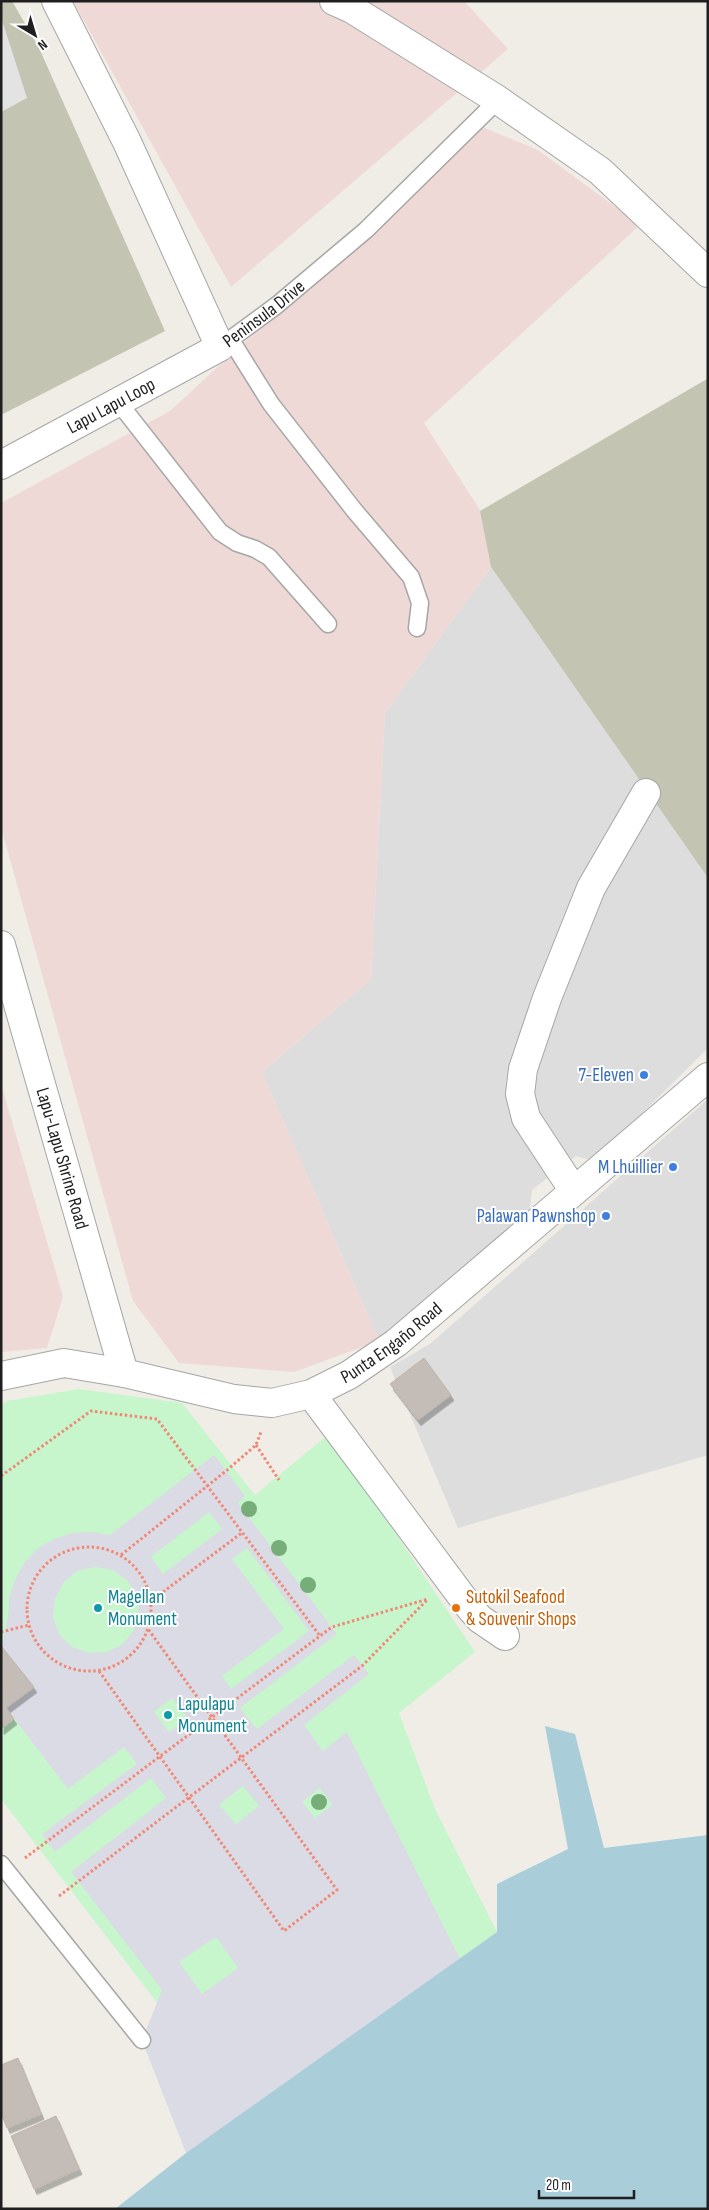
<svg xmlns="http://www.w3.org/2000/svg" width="709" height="2210" viewBox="0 0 709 2210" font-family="'Sofia Sans Condensed',sans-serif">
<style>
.residential{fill:#ddd}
.commercial{fill:#efd9d7}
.construction{fill:#c3c4b2}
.park{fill:#c7f6cd}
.parking{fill:#e3e3e3}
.plaza{fill:#dbdbe5;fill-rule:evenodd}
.water{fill:#aacdda}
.building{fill:#c4bcb6;stroke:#c0b5aa;filter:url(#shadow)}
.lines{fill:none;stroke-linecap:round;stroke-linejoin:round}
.service-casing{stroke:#a6a6a6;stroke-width:19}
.minor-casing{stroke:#a6a6a6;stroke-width:30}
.tertiary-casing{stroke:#a6a6a6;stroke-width:30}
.path{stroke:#f18876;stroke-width:3;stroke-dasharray:2.5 2.5;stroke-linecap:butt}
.service{stroke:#fff;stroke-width:16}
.minor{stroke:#fff;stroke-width:28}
.tertiary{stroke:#fff;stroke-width:28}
.tree{fill:#76ad79}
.shop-dot{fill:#3f7fe0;stroke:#fff;stroke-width:2}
.culture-dot{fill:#0f9aa8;stroke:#fff;stroke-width:2}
.food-dot{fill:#e8710a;stroke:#fff;stroke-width:2}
.labels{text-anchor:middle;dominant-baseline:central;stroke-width:4;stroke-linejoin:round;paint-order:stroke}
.street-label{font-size:19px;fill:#1f1f1f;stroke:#fff}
.shop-label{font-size:19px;fill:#366cbe;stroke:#fff;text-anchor:end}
.culture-label{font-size:19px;fill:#0d838f;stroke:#fff;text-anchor:start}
.food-label{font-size:19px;fill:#c56008;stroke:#fff;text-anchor:start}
</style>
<defs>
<filter id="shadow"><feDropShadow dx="3" dy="5.5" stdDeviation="0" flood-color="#0004"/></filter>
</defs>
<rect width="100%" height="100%" fill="#f0ede6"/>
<path class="residential" d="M491,567L708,878V1048L594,1161L576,1156L532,1190L529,1215L379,1341L262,1072L371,979L385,713Z
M708,1099V1455L458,1528L390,1367L430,1344Z"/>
<path class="commercial" d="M73,1H464L508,49L231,287Z
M475,124L538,150L640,225L424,423L480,510L491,567L385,713L371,979L262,1072L379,1341L294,1372L179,1363L133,1301L1,827V503L170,411L366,230Z
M1,1084L63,1297L47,1348L1,1352Z"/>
<path class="construction" d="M1,1H12L39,48L165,331L1,415Z
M707,379L708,381V878L491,567L480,511Z"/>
<path class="park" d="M79,1389L182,1403L255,1495L329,1434L475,1652L399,1713L435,1809L497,1932L186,2153L142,2040L158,2004L1,1799V1405L7,1401Z"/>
<path class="parking" d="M1,17L27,98L1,112Z"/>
<path class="plaza" d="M214,1455L245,1496L238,1503L337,1634L240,1708L257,1729L354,1655L369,1674L304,1725L323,1751L347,1732L460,1959L186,2153L142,2040L162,1990L71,1872L166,1798L151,1778L55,1852L42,1834L137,1764L124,1747L68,1789L6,1708L33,1686L2,1647L9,1611V1598L15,1580L24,1563L37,1549L54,1539L72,1533L92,1532L110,1535ZM209,1512L222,1529L163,1574L151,1557ZM247,1548L309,1631L231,1689L222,1676L284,1629L232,1559ZM95,1567L113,1570L127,1580L137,1595L139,1613L134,1630L123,1644L107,1652L89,1653L72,1647L59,1634L53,1617L55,1599L63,1583L77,1571ZM172,1698L188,1718L169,1732L154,1712ZM243,1786L259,1806L236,1824L219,1805ZM320,1788L332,1805L315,1818L302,1802ZM216,1937L238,1968L202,1994L179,1962Z"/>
<path class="water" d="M545,1726L575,1734L604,1848L708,1835V2209H115L186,2153L497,1932V1884L568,1849Z"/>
<path class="building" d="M424,1358L451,1395L418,1420L390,1384Z
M2,1647L34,1687L6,1708L14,1719L1,1729Z
M18,2058L41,2114L7,2128L1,2113V2065Z
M56,2116L79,2169L34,2189L11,2136Z"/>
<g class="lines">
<defs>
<g id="service">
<path d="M231,340L271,404L354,510L411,577L420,603L417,628"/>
<path id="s1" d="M220,347L277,305L366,230L498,100"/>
<path d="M119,403L220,532L237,543L255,549L269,557L328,624"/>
<path d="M1,1864L142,2040"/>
</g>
<g id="minor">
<path d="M334,1L352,9L498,100L600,171L708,273"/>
<path id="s2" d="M1,465L220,347L127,142L56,1"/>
<path id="s3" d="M1,945L124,1373"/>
<path d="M574,1191L526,1118L520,1094L523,1069L547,998L591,888L646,793"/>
<path d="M311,1394L471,1609L480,1619L505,1636"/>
</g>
<g id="tertiary">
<path id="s4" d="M1,1376L64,1363L124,1373L234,1399L272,1403L311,1394L349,1375L396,1343L708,1077"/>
</g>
</defs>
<use href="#service" class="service-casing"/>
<use href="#minor" class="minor-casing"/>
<use href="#tertiary" class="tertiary-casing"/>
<path class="path" d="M256,1445L279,1480
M1,1476L91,1411L157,1419L320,1636
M27 1609a62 62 0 1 1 124 0a62 62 0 1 1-124 0Z
M121,1555L226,1471L256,1445L261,1432
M151,1601L243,1532
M1,1632L29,1625
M99,1671L284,1931L337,1890L148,1629
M25,1858L332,1627L428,1599
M59,1896L362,1666L427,1600"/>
<use href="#service" class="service"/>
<use href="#minor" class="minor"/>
<use href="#tertiary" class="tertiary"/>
</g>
<g class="tree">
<circle cx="249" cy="1509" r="8"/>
<circle cx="279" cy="1548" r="8"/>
<circle cx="308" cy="1585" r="8"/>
<circle cx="319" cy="1802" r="8"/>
</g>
<g class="shop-dot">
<circle cx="644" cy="1075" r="5"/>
<circle cx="673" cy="1167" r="5"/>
<circle cx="606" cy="1216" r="5"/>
</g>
<g class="culture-dot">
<circle cx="98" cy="1608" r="5"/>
<circle cx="168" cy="1715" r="5"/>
</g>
<circle class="food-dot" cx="456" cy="1608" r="5"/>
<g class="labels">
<g class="street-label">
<text stroke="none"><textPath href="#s1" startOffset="55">Peninsula Drive</textPath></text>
<text stroke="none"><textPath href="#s2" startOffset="125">Lapu Lapu Loop</textPath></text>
<text stroke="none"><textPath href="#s3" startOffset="222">Lapu-Lapu Shrine Road</textPath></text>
<text stroke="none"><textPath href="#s4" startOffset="412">Punta Engaño Road</textPath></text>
</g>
<g class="shop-label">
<text x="634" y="1075">7-Eleven</text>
<text x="663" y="1167">M Lhuillier</text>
<text x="596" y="1216">Palawan Pawnshop</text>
</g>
<g class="culture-label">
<text x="108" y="1597">Magellan<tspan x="108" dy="22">Monument</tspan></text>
<text x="178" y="1704">Lapulapu<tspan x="178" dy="22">Monument</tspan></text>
</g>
<g class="food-label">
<text x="466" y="1597">Sutokil Seafood<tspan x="466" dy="22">&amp; Souvenir Shops</tspan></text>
</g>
</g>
<rect width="709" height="2210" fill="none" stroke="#1f1f1f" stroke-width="5"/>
<g transform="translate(35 35) rotate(142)" stroke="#ffffff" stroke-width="4" paint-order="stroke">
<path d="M0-4L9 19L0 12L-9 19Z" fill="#1f1f1f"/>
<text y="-8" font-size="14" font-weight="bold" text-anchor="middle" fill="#1f1f1f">N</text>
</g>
<path d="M539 2190v8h95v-8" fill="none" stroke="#1f1f1f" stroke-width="2.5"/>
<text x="546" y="2190" font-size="15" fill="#1f1f1f" stroke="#ffffff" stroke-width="4" paint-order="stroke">20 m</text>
</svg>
